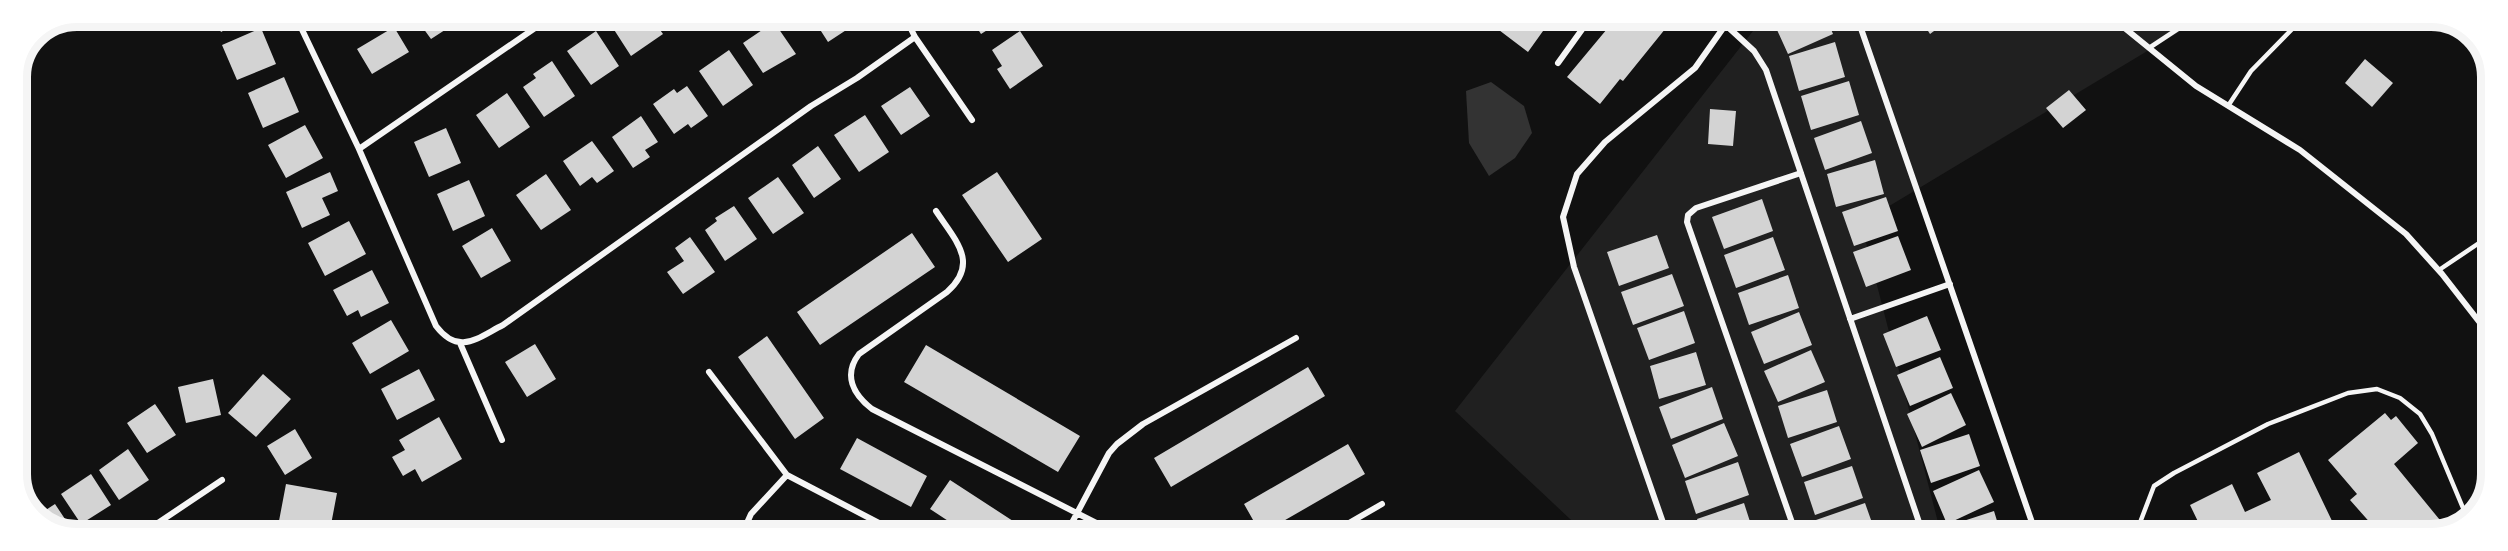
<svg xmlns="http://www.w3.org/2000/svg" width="2508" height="551" viewBox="0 0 2508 551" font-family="Mulish,sans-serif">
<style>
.green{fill:#202020}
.water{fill:#333}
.building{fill:#d3d3d3}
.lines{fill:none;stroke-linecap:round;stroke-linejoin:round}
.service{stroke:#f5f5f5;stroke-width:4.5}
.minor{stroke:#f5f5f5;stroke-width:6}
.rim{fill:none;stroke:#f5f5f5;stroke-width:8}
</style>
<rect width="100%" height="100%" fill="#111"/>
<path class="green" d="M1764,17H2204L1861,223L1941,534H1586L1455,411Z"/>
<path class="water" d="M1491,82L1524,106L1532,133L1515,158L1489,176L1469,143L1466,91Z"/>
<path class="building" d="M213,17H249L221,32Z
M415,17H449L443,21L448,28L431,39Z
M623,17H651L663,34L631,56L611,25Z
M671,17H692L678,27Z
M812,17H857L860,21L828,42Z
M961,17H1004L1005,19L981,34L974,23L967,27Z
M1502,17H1553L1528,52L1495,27Z
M1617,17H1663L1670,23L1623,81L1620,79L1600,104L1567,77Z
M1781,17H1826L1833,34L1788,54L1773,21Z
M1919,17H1953L1930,34Z
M774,22L796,54L763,73L743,43Z
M394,27L409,52L372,74L357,49Z
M261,28L276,64L237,80L222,45Z
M596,31L619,66L591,85L567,51Z
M1020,31L1043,66L1010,89L997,69L1002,66L992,50Z
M1835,42L1845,77L1799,91L1789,56Z
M729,50L753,85L723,106L699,71Z
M2365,59L2393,83L2372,107L2345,83Z
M552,61L575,96L544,117L523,87L536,78L533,74Z
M284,77L299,112L263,128L248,93Z
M1849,81L1859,115L1811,130L1801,96Z
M687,86L708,116L691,128L688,124L674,134L653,104L674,89L677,93Z
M910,87L930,116L901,135L881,106Z
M2069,90L2086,110L2063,128L2046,108Z
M507,93L530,127L499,148L476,115Z
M1710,109L1736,111L1733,146L1708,144Z
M865,115L889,152L859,172L834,135Z
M641,116L658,142L645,150L650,157L633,168L612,137Z
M1861,121L1872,153L1825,170L1814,138Z
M305,125L323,158L286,178L268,145Z
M446,128L461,163L429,177L414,142Z
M592,141L614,171L597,183L592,177L580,186L563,161Z
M818,146L841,179L814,198L792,165Z
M1875,160L1884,194L1836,207L1827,174Z
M330,172L338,191L322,198L330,215L302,228L286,192Z
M997,172L1042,239L1008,262L962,195Z
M546,174L571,210L541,230L516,195Z
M778,177L804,213L773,234L748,198Z
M469,180L485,216L453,231L437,194Z
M1886,197L1898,231L1854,246L1842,212Z
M1762,199L1773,231L1724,249L1712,217Z
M734,206L757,239L725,261L705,230L717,221L715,218Z
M349,221L366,254L325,276L308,243Z
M492,228L511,261L481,278L462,246Z
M912,233L935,267L820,345L797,312Z
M1657,235L1669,268L1619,286L1607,252Z
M1898,236L1911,270L1866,287L1853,252Z
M690,237L715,272L683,294L667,272L684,261L675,248Z
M1773,237L1785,270L1736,288L1724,255Z
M372,270L389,303L361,317L358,310L347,316L333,290Z
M1672,274L1684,306L1633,325L1621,292Z
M1788,275L1799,308L1749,325L1738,293Z
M1684,311L1695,343L1649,360L1637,328Z
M1799,312L1812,345L1764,364L1751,332Z
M1927,316L1941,350L1896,367L1883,334Z
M391,320L409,351L370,374L352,343Z
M767,336L824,418L795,439L738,357Z
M535,344L556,379L527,397L505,362Z
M926,345L1080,436L1058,472L904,382Z
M1811,350L1825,382L1778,402L1764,371Z
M1696,352L1706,385L1659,399L1650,366Z
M1940,357L1953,388L1910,406L1897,375Z
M1308,367L1325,396L1171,487L1154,458Z
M419,369L435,400L397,420L381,389Z
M263,374L291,399L256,437L228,413Z
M213,379L221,415L186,423L178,387Z
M1712,387L1723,419L1671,439L1659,407Z
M1827,390L1837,422L1788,438L1778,406Z
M1951,393L1966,425L1922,447L1907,414Z
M155,404L176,435L147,453L127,423Z
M2385,413L2391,420L2396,416L2418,443L2394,464L2444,525L2434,533L2363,534L2373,526L2350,500L2357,494L2328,460Z
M439,417L462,459L422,482L415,469L403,476L392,457L405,450L399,440Z
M1724,423L1738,456L1685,478L1672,445Z
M1839,426L1851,459L1802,477L1790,444Z
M295,429L312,458L285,475L267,446Z
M1969,434L1980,466L1931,483L1920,450Z
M857,438L927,476L911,507L840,469Z
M1348,444L1365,474L1261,534L1244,504Z
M128,449L149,480L119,500L99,470Z
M2299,452L2333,523L2308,534H2204L2190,505L2232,484L2245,512L2271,500L2257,473Z
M1738,462L1749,495L1696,514L1685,481Z
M1852,466L1863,498L1815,515L1804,482Z
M1979,470L1994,502L1947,524L1933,491Z
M91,474L111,505L81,524L61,494Z
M950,480L1033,534H968L930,509Z
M286,484L337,493L330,530L279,521Z
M1744,503L1754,534H1702L1697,519Z
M1865,503L1876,534H1821L1816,520Z
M55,504L73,531L70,533H65L35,517Z
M1994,511L2001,534H1950L1948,526Z
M794,522L815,534H788Z"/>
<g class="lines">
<path class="service" d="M2149,48L2196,17
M2228,106L2251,71L2303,18
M2439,270L2485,239L2491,242
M2141,520L2154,486L2174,473L2268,424L2348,393L2377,389L2400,398L2420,414L2432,434L2463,508L2472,518"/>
<path class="minor" d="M296,17L359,149L436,326C459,356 477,338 503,325L811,106L857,78L915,37L905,17
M1717,17L1754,51L1766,70L1923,534
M1857,17L2036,534
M2111,17L2196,86L2300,150L2406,234L2442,274L2491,337
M915,37L972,120
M1558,63L1591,17
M359,149L551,17
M936,211C955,240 980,263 947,292L859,354C843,375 853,394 872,409L1118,534
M1850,319L1950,284
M460,343L502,440
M709,372L787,475L900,534
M143,533L222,480
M742,534L751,514L787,475
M1066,534L1109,453L1117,444L1143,424L1296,338
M1330,534L1382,504
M1667,534L1574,267L1563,217L1577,174L1605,142L1695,68L1731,17
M1796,534L1687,222L1688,215L1696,208L1801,173"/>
</g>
<path d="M0 0H2508V551H0ZM77 27H2431A50 50 0 0 1 2481 77V474A50 50 0 0 1 2431 524H77A50 50 0 0 1 27 474V77A50 50 0 0 1 77 27Z" fill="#fff" fill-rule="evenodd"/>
<path class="rim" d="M77 27H2431A50 50 0 0 1 2481 77V474A50 50 0 0 1 2431 524H77A50 50 0 0 1 27 474V77A50 50 0 0 1 77 27Z"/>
</svg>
